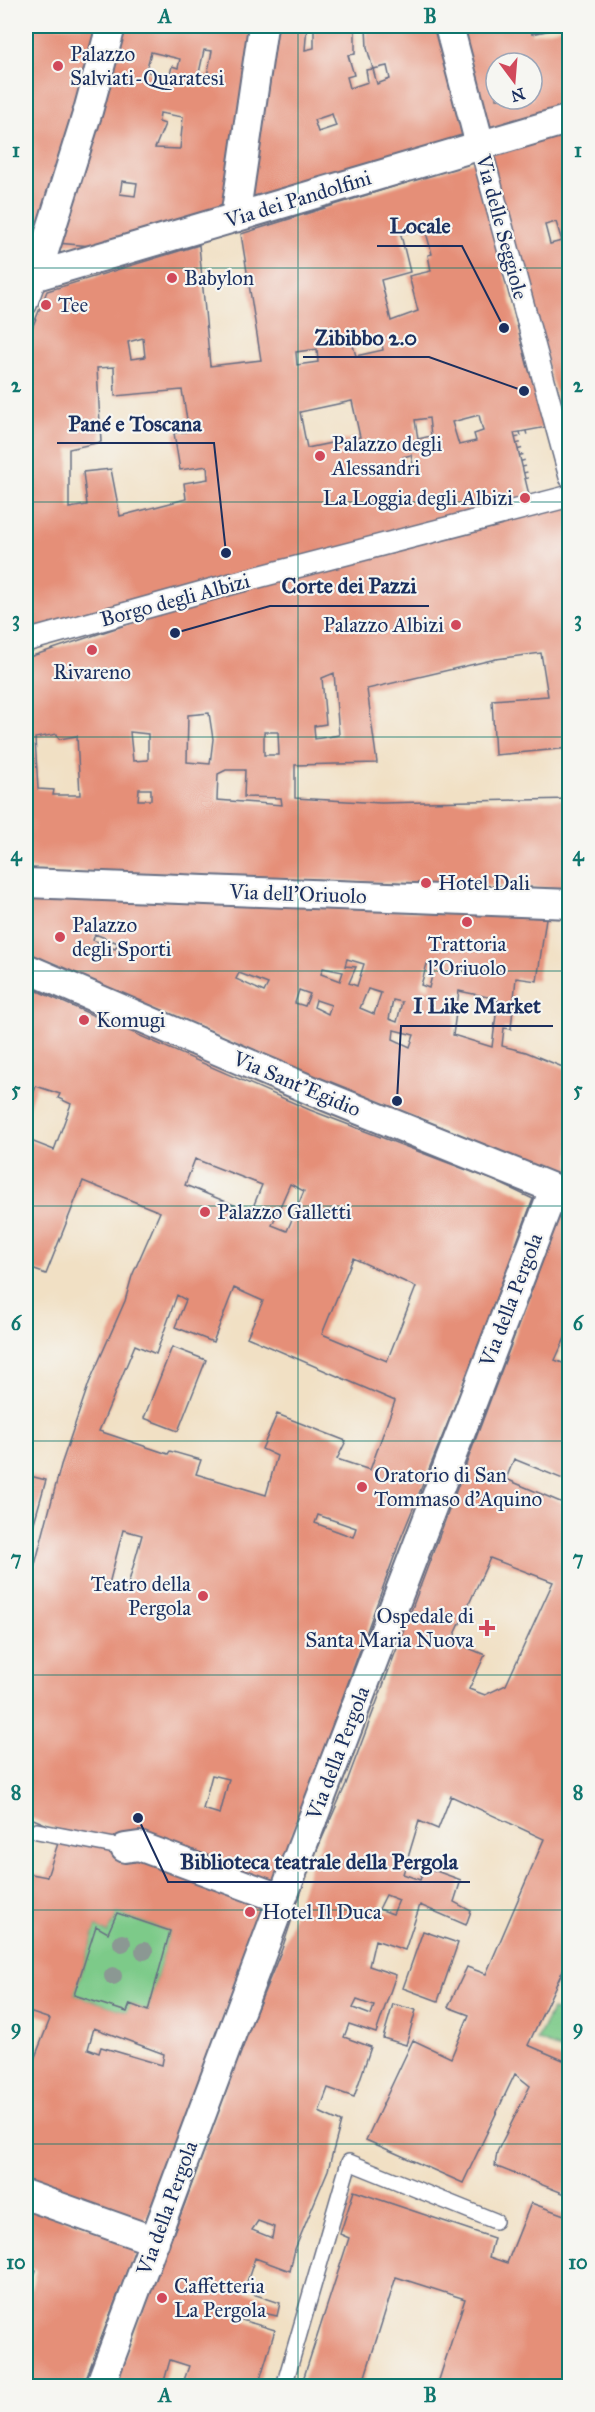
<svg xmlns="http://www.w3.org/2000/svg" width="595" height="2412" viewBox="0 0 595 2412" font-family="'IM FELL Great Primer',serif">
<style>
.green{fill:#7dca89;stroke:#4c7c74;stroke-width:1.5}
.building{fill:#e58f78;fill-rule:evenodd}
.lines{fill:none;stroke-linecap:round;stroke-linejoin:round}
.service-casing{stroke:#666d82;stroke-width:18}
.pedestrian-casing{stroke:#666d82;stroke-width:24}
.minor-casing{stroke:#666d82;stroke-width:32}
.path{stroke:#666d82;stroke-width:4;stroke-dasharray:1.5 4.5;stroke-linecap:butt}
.service{stroke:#fff;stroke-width:15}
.pedestrian{stroke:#fff;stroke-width:21}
.minor{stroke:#fff;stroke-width:28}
.tree{fill:#8b9893}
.grid{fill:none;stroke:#0f766e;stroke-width:1.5;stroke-opacity:0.55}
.poi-dot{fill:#d1495b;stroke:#f6f6f2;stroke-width:2}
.labels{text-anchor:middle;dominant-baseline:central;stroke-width:4.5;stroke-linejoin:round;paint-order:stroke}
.poi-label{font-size:21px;fill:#1b2f5e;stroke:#f6f6f2;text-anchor:start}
.street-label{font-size:21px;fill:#1b2f5e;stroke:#f6f6f2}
.leader{fill:none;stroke:#1b2f5e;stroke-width:2}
.callout-dot{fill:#1b2f5e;stroke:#f6f6f2;stroke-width:2}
.callout-label{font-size:22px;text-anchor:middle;font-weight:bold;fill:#1b2f5e;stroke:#f6f6f2;stroke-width:4.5;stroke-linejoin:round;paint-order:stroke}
.neatline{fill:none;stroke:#0f766e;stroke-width:2}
.grid-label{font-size:20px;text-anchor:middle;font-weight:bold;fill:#0f766e}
</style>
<rect width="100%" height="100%" fill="#f6f6f2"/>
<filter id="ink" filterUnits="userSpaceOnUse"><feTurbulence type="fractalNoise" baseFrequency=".0167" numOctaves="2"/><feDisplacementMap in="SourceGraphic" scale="12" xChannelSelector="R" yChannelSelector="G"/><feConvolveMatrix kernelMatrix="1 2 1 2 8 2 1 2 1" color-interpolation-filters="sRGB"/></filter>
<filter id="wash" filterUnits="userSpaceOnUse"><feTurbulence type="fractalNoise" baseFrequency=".008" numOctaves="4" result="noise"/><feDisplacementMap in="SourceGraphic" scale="24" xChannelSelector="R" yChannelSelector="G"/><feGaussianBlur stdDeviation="1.35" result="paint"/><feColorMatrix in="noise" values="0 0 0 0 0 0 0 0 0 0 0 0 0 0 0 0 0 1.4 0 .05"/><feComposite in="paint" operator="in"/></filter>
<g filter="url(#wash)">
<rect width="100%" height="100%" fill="#f1e0c4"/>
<path class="green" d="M117,1913L170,1931L148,2011L130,2004L127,2012L74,1995L96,1926L108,1933Z
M569,1989V2054L537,2040L552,2010L559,2012Z"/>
<g id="blocks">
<path class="building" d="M26,26H101L26,273Z
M123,26H257L230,211L103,247L57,243ZM204,50L212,51L207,76L199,73ZM151,52L180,59L178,68L172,66L169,79L146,71ZM160,113L183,117L180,149L155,148L165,124L159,122ZM122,181L137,183L135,196L120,194Z
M270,26H307L305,50L314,48V26H355V54L348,55L354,75L347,77L350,88L368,82L366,70L373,69L377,84L390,79L387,66L373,69L367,48L366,28H377L376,26H439L469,136L244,201ZM332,114L336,126L318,132L314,120Z
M460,26H530L532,34L570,26V107L487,131ZM496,63H532V99H496Z
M570,129V442L486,154ZM556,222L562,241L550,244L545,225Z
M476,161L527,364L547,427L514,433L531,503L26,634V343L47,291L199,245L210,366L261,360L241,234ZM424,225L432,254L428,255L431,271L409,276L418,311L391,321L381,280L410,272L400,231ZM143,338L145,357L131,359L128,342ZM381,339L383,350L356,356L352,342ZM317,349L318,362L297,365L296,352ZM114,367L115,396L182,390L189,431L174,433L180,470L207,466L208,479L184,483L186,499L120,516L111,469L83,472L87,505L69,508V449L101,442L97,368ZM352,401L360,437L307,448L300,412ZM479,415L483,431L474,434L476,441L459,445L452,422ZM429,418L431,436L418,439L415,420ZM411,455L414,469L407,472L403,457Z
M570,502V707H566L570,721V748L495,755L492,700L548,696L541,653L496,659L367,689L377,763L295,765V798L381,803L570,799V889L26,869V658L206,598ZM334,673L339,735L315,739L314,726L326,724L322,678ZM209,713L213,739L210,764L187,762L188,715ZM130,732L148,734V760L133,761ZM264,732H278L279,755H264ZM57,734L59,739L77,736L80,795H53L54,790L38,789L35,738ZM226,770H245L244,797L281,798L282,805L217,800L218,774ZM139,789H151V800H138Z
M26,893L105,896L546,918L537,981L516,978L511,1029L504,1028L502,1046L526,1052L570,1070V1183L26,957ZM95,934L118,943L115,949L93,940ZM347,959L364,964L357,986L349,983L356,967L345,966ZM427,964L434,967L429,988L421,985ZM323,968L343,972L340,981L321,974ZM239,973L268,984L264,992L236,979ZM368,989L381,993L374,1014L360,1008ZM299,990L310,994L305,1006L295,1003ZM459,991L498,999L492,1047L453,1035ZM316,1000L331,1005L328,1014L314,1007ZM393,1000L402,1002L397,1022L389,1019ZM394,1030L414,1035L410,1047L393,1039Z
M26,986L310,1110L493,1180L533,1199L464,1383L401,1538L273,1888L129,1836L123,1858L134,1862L138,1850L268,1900L143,2228L26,2187V2080L50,2019L26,2011V1873L47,1877L62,1831L26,1816V1599L61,1465L89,1383L125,1301L132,1276L160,1212L83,1181L46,1274L26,1267V1139L54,1150L71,1104L58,1098L60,1094L36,1086L27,1112H26ZM195,1159L262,1185L251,1212L185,1185ZM290,1184L304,1191L287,1231L272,1225ZM353,1258L416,1287L387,1361L322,1334ZM234,1288L263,1301L247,1337L395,1401L370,1470L337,1459L346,1441L277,1414L262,1449L277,1456L266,1495L196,1474L201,1460L170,1451L168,1454L99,1431L135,1345L156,1354L177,1295L186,1300L175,1327L213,1342ZM318,1515L356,1528L353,1537L315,1523ZM123,1530L142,1535L126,1592L108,1588ZM212,1775L229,1779L220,1814L203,1809ZM117,1913L170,1931L148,2011L130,2004L127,2012L74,1995L96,1926L108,1933ZM94,2028L164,2054L162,2065L101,2047L99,2053L88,2049Z
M562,1209L570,1212V1327L555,1360L570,1366V1482L514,1459L506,1479L570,1506V1955L528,2045L570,2063V2196L495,2166L497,2152L530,2086L515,2074L463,2183L366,2140L413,2040L451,2058L469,2015L448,2007L467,1967L486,1974L544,1839L451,1796L438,1829L419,1821L403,1874L420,1880L425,1867L461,1880L454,1902L471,1911L466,1925L420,1905L405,1950L375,1940L369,1966L396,1975L376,2033L349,2024L344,2037L371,2047L354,2097L328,2088L319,2112L341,2122L328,2170L295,2249L290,2271L255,2258L244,2291L280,2303L277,2316L246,2309L242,2320L275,2330L258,2386H182L189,2366L170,2360L163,2385L167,2386H114L185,2203L229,2077L282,1949L309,1868L346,1784ZM490,1558L553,1582L506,1685L485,1695L469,1689L485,1655L452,1641ZM386,1895L399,1900L393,1914L379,1909ZM357,2000L374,2006L371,2015L353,2008ZM258,2221L274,2227L272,2238L252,2230Z
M172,1347L206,1360L178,1431L144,1418Z
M26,1475L46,1480L26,1551Z
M423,1931L458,1943L438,2001L403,1988Z
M393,2004L416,2010L406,2045L383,2038Z
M354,2191L494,2238L489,2257L507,2263L531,2203L570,2217V2386H437L465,2299L396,2277L362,2386H301L349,2238L340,2234Z
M26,2206L141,2245L118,2294L83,2386H26V2307L36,2270L26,2268Z"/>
</g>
</g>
<g filter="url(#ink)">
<use href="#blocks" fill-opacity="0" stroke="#666d82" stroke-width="1.5"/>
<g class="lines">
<defs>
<path id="service" d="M37,1831L125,1848
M284,2386L349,2162L495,2221"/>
<path id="pedestrian" d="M480,145L570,477
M26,305L36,277
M26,641L231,584L570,496"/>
<path id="minor" d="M449,26L480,145
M235,218L263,26
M36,277L88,111L111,26
M26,279L570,119
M26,883L570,904
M26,968L315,1092L570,1195
M125,1848L139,1846L282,1899
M26,2195L155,2241
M100,2386L282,1899L554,1189"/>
</defs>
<use href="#service" class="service-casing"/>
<use href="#pedestrian" class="pedestrian-casing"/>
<use href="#minor" class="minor-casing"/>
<path class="path" d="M527,479L517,435L529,432"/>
<use href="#service" class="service"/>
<use href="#pedestrian" class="pedestrian"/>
<use href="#minor" class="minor"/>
</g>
<g class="tree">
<circle cx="122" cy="1943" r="9"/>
<circle cx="144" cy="1951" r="9"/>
<circle cx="113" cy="1976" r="9"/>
</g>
</g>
<path class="grid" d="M298,26V2386M26,268H570M26,502H570M26,737H570M26,971H570M26,1206H570M26,1441H570M26,1675H570M26,1910H570M26,2144H570"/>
<g class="poi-dot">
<circle cx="58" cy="66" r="6"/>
<circle cx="172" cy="278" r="6"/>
<circle cx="46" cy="305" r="6"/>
<circle cx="320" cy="456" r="6"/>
<circle cx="525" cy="498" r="6"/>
<circle cx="456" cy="625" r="6"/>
<circle cx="92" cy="650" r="6"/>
<circle cx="426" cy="883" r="6"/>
<circle cx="467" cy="922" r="6"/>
<circle cx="60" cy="937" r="6"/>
<circle cx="84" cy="1020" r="6"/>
<circle cx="205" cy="1212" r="6"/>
<circle cx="362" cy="1487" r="6"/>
<circle cx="203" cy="1596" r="6"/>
<path d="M484 1619h6v6h6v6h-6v6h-6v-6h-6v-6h6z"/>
<circle cx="250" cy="1912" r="6"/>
<circle cx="162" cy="2298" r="6"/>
</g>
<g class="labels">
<g class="poi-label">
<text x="70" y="54">Palazzo<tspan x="70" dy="24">Salviati-Quaratesi</tspan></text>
<text x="184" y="278">Babylon</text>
<text x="58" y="305">Tee</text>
<text x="332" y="444">Palazzo degli<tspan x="332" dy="24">Alessandri</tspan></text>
<text x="513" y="498" text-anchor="end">La Loggia degli Albizi</text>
<text x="444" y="625" text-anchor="end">Palazzo Albizi</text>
<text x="92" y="672" text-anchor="middle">Rivareno</text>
<text x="438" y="883">Hotel Dali</text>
<text x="72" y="925">Palazzo<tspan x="72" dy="24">degli Sporti</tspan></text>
<text x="467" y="944" text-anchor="middle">Trattoria<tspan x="467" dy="24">l'Oriuolo</tspan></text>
<text x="96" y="1020">Komugi</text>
<text x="217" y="1212">Palazzo Galletti</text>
<text x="374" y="1475">Oratorio di San<tspan x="374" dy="24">Tommaso d'Aquino</tspan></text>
<text x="191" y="1584" text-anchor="end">Teatro della<tspan x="191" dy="24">Pergola</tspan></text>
<text x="474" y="1616" text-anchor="end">Ospedale di<tspan x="474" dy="24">Santa Maria Nuova</tspan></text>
<text x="262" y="1912">Hotel Il Duca</text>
<text x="174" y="2286">Caffetteria<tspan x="174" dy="24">La Pergola</tspan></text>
</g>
<g class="street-label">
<text transform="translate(298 199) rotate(-17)">Via dei Pandolfini</text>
<text transform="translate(502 227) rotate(75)">Via delle Seggiole</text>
<text transform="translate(175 600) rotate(-15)">Borgo degli Albizi</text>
<text transform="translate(298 894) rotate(2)">Via dell'Oriuolo</text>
<text transform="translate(297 1084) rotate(23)">Via Sant'Egidio</text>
<text transform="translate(511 1300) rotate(-69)">Via della Pergola</text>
<text transform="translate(338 1753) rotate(-69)">Via della Pergola</text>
<text transform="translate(167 2208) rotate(-70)">Via della Pergola</text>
</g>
</g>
<path class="leader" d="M504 328L462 246H377M524 391L429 357H303M226 553L214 443H57M175 633L270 606H429M397 1101L401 1026H553M138 1818L168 1882H470"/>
<g class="callout-dot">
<circle cx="504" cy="328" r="6"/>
<circle cx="524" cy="391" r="6"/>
<circle cx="226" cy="553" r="6"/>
<circle cx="175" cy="633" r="6"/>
<circle cx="397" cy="1101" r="6"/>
<circle cx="138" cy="1818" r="6"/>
</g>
<g class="callout-label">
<text x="420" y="233">Locale</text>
<text x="366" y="345">Zibibbo 2.0</text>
<text x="135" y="431">Pané e Toscana</text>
<text x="349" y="593">Corte dei Pazzi</text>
<text x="477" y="1013">I Like Market</text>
<text x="319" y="1869">Biblioteca teatrale della Pergola</text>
</g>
<rect width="595" height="2412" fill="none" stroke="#f6f6f2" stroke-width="66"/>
<g transform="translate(514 81) rotate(164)"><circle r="28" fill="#f6f6f2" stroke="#9ea6b7" stroke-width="1.5"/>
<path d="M0-4.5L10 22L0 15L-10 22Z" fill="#d1495b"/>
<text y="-9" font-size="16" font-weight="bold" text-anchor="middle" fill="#1b2f5e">N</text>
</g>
<rect x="33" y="33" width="529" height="2346" class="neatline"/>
<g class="grid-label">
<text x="165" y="23">A</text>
<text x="430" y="23">B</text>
<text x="16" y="157">1</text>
<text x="578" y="157">1</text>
<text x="16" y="392">2</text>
<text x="578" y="392">2</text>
<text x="16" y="626">3</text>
<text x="578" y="626">3</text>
<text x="16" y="861">4</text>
<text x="578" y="861">4</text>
<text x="16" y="1096">5</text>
<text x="578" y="1096">5</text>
<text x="16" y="1330">6</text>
<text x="578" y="1330">6</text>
<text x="16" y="1565">7</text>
<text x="578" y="1565">7</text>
<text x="16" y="1799">8</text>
<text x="578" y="1799">8</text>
<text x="16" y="2034">9</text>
<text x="578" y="2034">9</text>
<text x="16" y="2269">10</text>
<text x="578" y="2269">10</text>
<text x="165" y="2402">A</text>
<text x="430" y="2402">B</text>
</g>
</svg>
